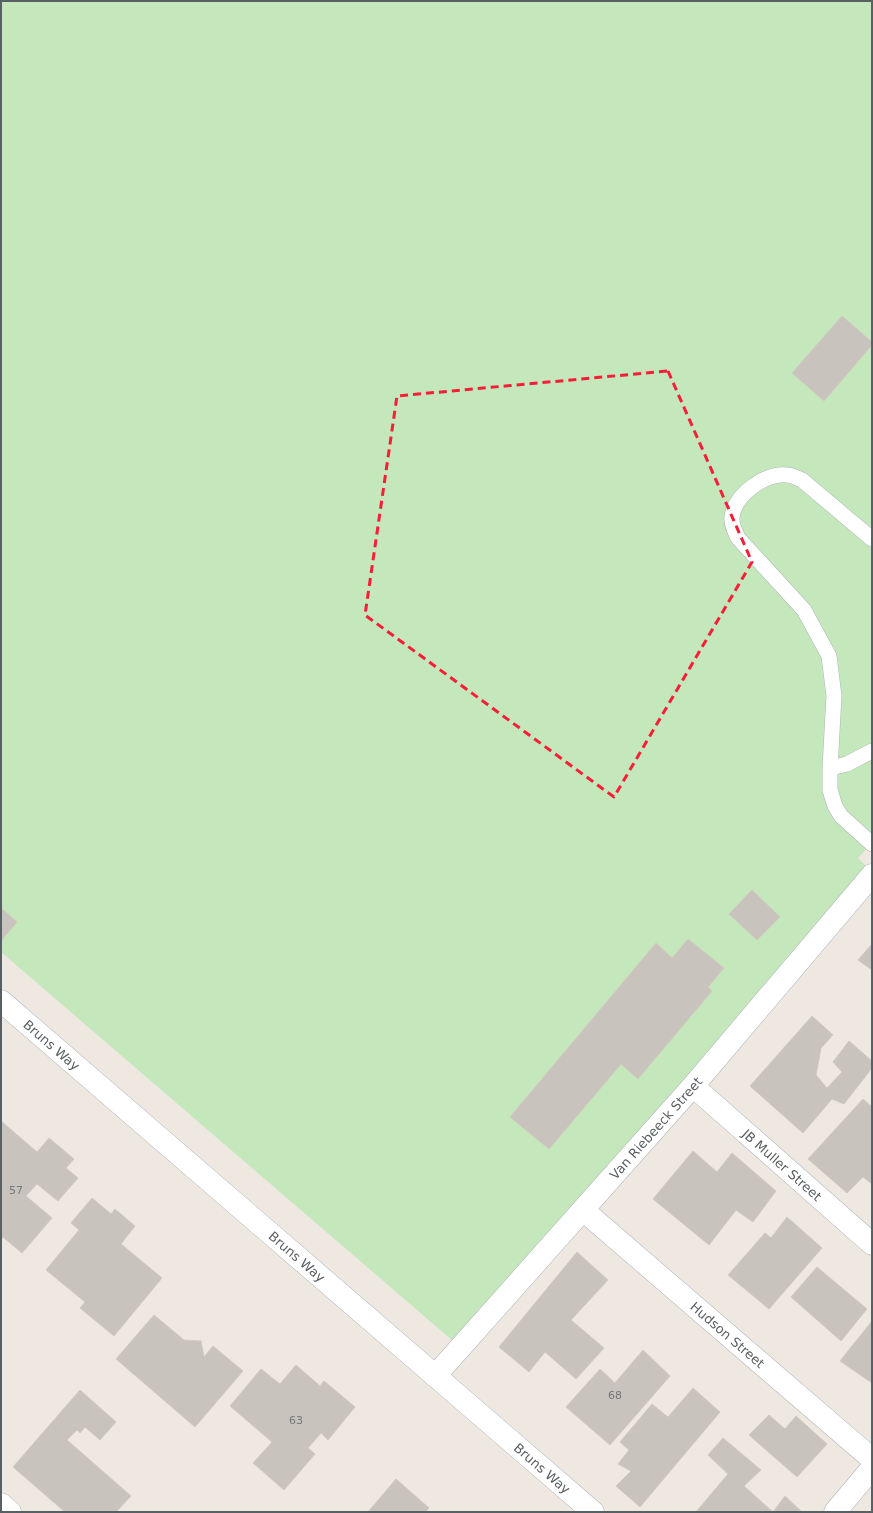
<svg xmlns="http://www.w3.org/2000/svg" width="873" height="1513" viewBox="0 0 873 1513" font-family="'DejaVu Sans',sans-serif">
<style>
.green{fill:#c4e8bb}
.building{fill:#c9c3be;stroke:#d3c9bf}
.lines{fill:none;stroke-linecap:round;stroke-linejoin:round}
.service-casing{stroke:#afb4b8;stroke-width:16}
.minor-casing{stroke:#afb4b8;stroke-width:23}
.service{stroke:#fff;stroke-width:15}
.minor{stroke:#fff;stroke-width:22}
.marked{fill:none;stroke:#f71e37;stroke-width:3;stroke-dasharray:8 5;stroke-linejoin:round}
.labels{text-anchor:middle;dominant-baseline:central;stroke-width:3.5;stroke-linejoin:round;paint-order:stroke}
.number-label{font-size:11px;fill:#75797a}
.street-label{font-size:13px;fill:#596063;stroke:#fff}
</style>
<rect width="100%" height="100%" fill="#eee8e1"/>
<path class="green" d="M1,1H872V843L858,858L871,871L460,1347L1,952Z"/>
<path class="building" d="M842,316L872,342V345L824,401L792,373Z
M752,890L780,917L757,940L729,914Z
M1,908L17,922L1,941Z
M688,939L724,968L708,987L712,991L638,1079L621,1064L549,1149L510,1117L656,943L672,958Z
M872,944V970L858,960Z
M812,1016L833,1035L821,1048L816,1075L827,1088L842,1072L833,1062L849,1041L872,1061V1068L844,1104L832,1099L803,1133L750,1086Z
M863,1099L872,1107V1184L863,1177L847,1193L808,1159Z
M1,1121L37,1152L49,1138L74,1159L66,1168L78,1178L58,1201L37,1184L26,1196L52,1218L22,1253L3,1237L1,1240Z
M693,1151L717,1172L732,1153L776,1191L753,1222L736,1210L709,1245L653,1199Z
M92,1198L111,1214L115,1209L135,1226L121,1244L162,1278L114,1336L80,1308L85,1302L46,1270L79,1230L71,1223Z
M787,1217L822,1248L769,1309L728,1275L765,1233L771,1238Z
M577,1252L608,1280L571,1320L604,1348L576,1379L545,1352L529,1372L499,1347Z
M817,1267L867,1309L841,1341L791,1297Z
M154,1315L184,1340L201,1341L204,1357L213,1346L243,1371L195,1427L116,1359Z
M872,1321V1383L840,1361Z
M643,1350L670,1376L610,1445L566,1407L600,1369L615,1383Z
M296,1365L320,1386L324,1381L355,1407L328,1440L321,1433L308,1448L315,1454L284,1490L253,1463L272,1442L230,1406L261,1369L280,1384Z
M693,1388L720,1412L640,1507L616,1486L631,1471L618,1464L629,1450L620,1442L652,1404L668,1417Z
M80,1390L116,1422L100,1440L85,1427L80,1433L77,1430L67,1440L131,1496L116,1512H65L13,1467Z
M769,1415L785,1429L796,1416L827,1444L797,1477L749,1435Z
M723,1438L761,1470L744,1486L773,1512L785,1496L802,1512H696L728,1474L708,1455Z
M396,1479L429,1508L425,1512H368Z"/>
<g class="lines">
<defs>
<path id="service" d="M872,539L802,480C797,478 792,475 787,475C765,473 735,494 732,517C731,525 735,531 738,538L804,610L829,656L834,696L830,768V790L835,806L841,816L872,844
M830,768L847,764L872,751"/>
<g id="minor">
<path id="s1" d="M1,1001L593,1512"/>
<path id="s2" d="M693,1086L872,1244"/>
<path id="s3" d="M583,1210L872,1459"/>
<path id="s4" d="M435,1376L693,1086L872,875"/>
<path d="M1,1504L10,1512"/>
<path d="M835,1512L872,1468"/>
</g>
</defs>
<use href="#service" class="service-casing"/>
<use href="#minor" class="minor-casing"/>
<use href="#service" class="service"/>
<use href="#minor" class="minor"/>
</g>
<path class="marked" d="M668,371L752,562L614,797L365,615L397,396Z"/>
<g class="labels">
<g class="number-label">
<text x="16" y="1190">57</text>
<text x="615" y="1395">68</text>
<text x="296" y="1420">63</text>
</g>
<g class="street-label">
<text stroke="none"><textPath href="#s1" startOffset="67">Bruns Way</textPath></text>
<text stroke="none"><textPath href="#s4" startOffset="332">Van Riebeeck Street</textPath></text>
<text stroke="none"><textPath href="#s2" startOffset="119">JB Muller Street</textPath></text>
<text stroke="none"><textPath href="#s1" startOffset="391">Bruns Way</textPath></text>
<text stroke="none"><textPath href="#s3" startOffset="191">Hudson Street</textPath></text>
<text stroke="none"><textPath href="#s1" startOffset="715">Bruns Way</textPath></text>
</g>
</g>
<rect width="873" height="1513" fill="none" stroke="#596063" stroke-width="4"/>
</svg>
